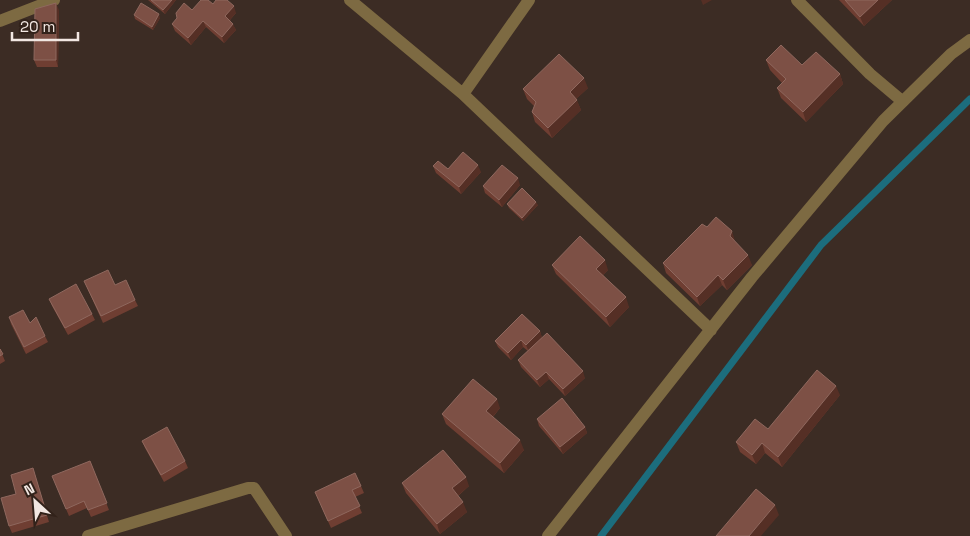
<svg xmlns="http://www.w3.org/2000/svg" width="970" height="536" viewBox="0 0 970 536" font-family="'Space Grotesk',sans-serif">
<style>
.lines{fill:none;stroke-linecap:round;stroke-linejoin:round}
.stream{stroke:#1c6d7d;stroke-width:7}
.minor{stroke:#7d6a42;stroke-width:12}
.wall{fill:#6f3e32}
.shaded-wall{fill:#552f25}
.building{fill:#7d5045;stroke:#8f685e}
</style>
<rect width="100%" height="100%" fill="#3c2c24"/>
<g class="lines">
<path class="stream" d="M601,536L821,245L970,99"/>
<path class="minor" d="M350,0L463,94L711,330
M797,0L870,74L902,101
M0,21L54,0
M463,94L529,0
M88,536L248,488H254L286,536
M548,536L752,277L883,121L951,54L970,40"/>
</g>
<path class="wall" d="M148,0H176L165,14Z
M839,0H892L864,26Z
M213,4L236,13L230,20L236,30L224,43L206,27L191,45L175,31L172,24L192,10Z
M59,10L58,67H37L34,60Z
M134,15L160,18L153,30L135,19Z
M766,60L802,65L840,74L843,84L806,122L781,98L777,88L782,83L770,70Z
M588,88L576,99L581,110L552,138L535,122L532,112L534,106L527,99L523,89Z
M433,166L448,169L481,172L461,194L436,173Z
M520,185L502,207L485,193L483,186Z
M507,204L538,205L523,221L509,208Z
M735,242L752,265L727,290L722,285L700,306L666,273L663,263Z
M552,265L608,270L603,275L629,307L610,327L556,274Z
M84,281L115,285L135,300L138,306L103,323Z
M49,299L92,314L95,320L68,335L52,306Z
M9,317L30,323L45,336L48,342L26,354L11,324Z
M540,331L542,338L585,378L565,396L549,379L540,387L521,367L518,360L528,351L523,347L511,360L498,347L495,341Z
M0,349L5,361L0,364Z
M840,395L782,467L765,453L756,464L740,452L736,442L768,429Z
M500,408L493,417L524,450L504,473L446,424L442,414Z
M537,419L585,427L587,433L563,454L539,426Z
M142,441L185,461L188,468L164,482L145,448Z
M90,461L109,510L91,517L87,508L69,516L55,483Z
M33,468L49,522L12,533L9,526L16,494Z
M402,483L469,486L458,496L467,512L440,534L406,493Z
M361,486L364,493L355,497L362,513L331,528L315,492Z"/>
<path class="shaded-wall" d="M172,0H176L165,14L163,10Z
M701,0H712L703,5Z
M878,0H892L864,26L860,17Z
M56,3L59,10L58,67L56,60Z
M234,6L236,13L227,23L225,16Z
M159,14L160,18L153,30L152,27Z
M203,21L206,27L191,45L188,38Z
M233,24L236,30L224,43L222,37Z
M840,74L843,84L806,122L803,112Z
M584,78L588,88L573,102L570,92Z
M577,100L581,110L552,138L548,128Z
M478,165L481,172L461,194L459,187Z
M518,178L520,185L502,207L499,200Z
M536,202L538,205L523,221L522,218Z
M732,231L735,241L730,236Z
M748,255L752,265L727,290L723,280Z
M605,260L608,270L600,278L596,269Z
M718,275L722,285L700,306L697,297Z
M626,297L629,307L610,327L606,317Z
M540,331L542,338L529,352L526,345Z
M521,340L523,347L511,360L508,353Z
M583,371L585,378L565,396L563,389Z
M546,372L549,379L540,387L537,380Z
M836,386L840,395L782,467L778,457Z
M497,399L500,408L489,421L486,411Z
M585,427L587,433L563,454L560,447Z
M520,440L524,450L504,473L500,463Z
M762,443L765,453L756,464L752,455Z
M466,477L469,486L455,498L452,488Z
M463,502L467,512L440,534L437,524Z
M775,505L779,515L761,536H749Z"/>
<path class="building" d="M151,0H172L163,10Z
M201,0H208L213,4L216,0H227L234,6L225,16L233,24L222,37L203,21L188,38L172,24L177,18L176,13L184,3L192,10Z
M845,0H878L860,17Z
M56,3V60H34L35,9Z
M141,3L159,14L152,27L134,15Z
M781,45L802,65L816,52L840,74L803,112L777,88L786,79L766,60Z
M559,54L584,78L570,92L577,100L548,128L532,112L536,102L523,89Z
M463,152L478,165L459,187L433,166L438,161L448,169Z
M502,165L518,178L499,200L483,186Z
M522,188L536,202L522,218L507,204Z
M716,217L732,231L730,236L748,255L723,280L718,275L697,297L663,263L702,224L707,227Z
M580,236L605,260L596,269L626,297L606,317L552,265Z
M108,270L115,285L126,280L135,300L101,316L84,281Z
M76,284L92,314L65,328L49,299Z
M23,310L30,323L36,317L45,336L24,347L9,317Z
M522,314L540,331L526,345L521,340L508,353L495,341Z
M547,333L583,371L563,389L546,372L537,380L518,360Z
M0,349L3,354L0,356Z
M817,370L836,386L778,457L762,443L752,455L736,442L755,419L768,429Z
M473,379L497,399L486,411L520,440L500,463L442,414Z
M562,398L585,427L560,447L537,419Z
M167,427L185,461L161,475L142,441Z
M443,450L466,477L452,488L463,502L437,524L402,483Z
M90,461L107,503L88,510L84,501L66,509L52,476Z
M33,468L47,515L9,526L1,498L16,494L11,475Z
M355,473L361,486L352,490L360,506L328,521L315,492Z
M756,489L775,505L749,536H716Z"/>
<g transform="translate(35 501) rotate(334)" stroke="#32221a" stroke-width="4" paint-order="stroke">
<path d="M0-4L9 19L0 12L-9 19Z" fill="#f2e7e2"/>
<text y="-8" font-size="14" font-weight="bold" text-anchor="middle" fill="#f2e7e2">N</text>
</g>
<path d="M12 32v8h66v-8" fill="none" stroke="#f2e7e2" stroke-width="2.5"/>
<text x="20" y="32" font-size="15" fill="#f2e7e2" stroke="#32221a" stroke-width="4" paint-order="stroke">20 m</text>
</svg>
